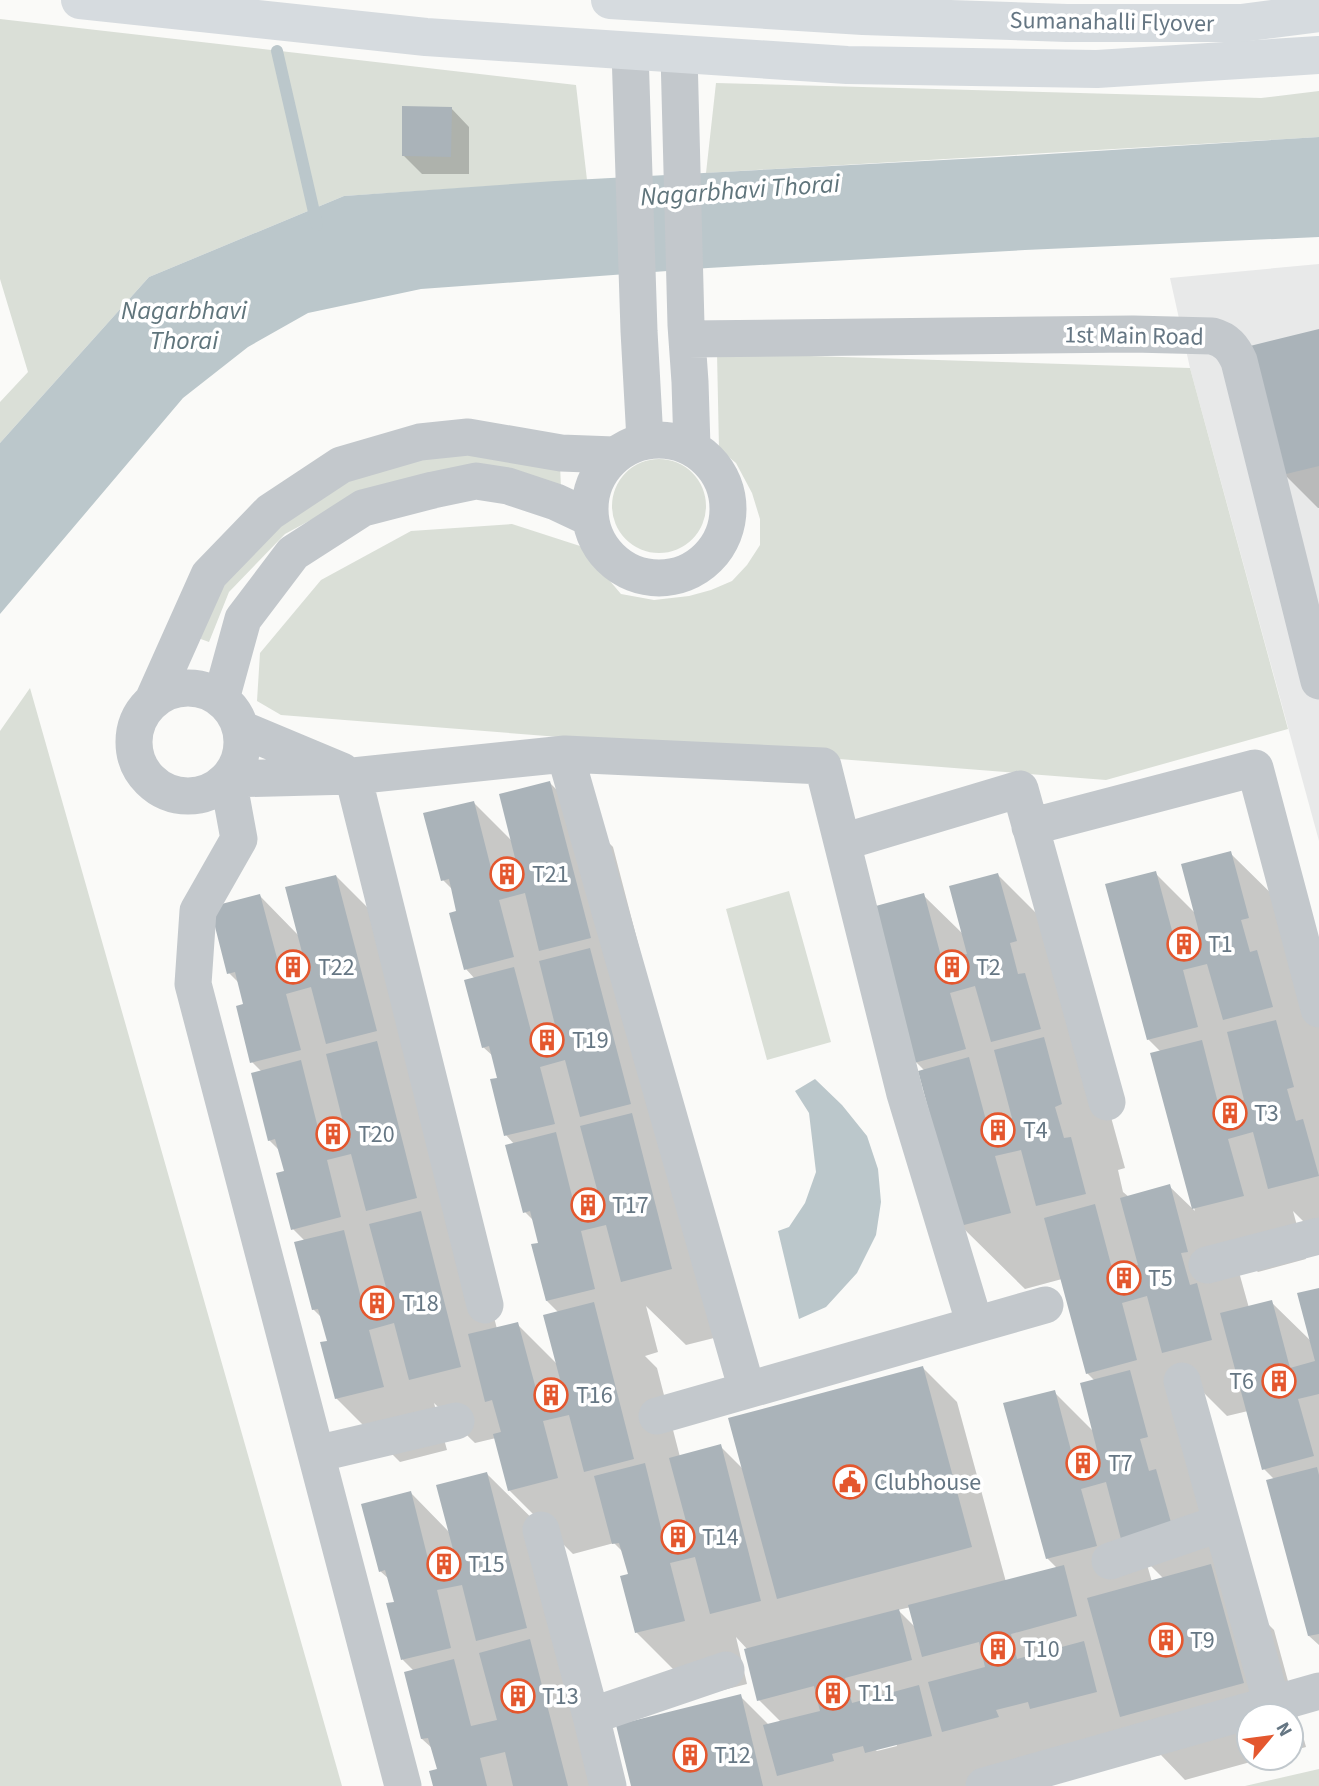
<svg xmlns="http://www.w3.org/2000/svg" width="1319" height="1786" viewBox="0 0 1319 1786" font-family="'Source Sans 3',sans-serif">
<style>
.built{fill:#e8e9e9}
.green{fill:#dadfd7}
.water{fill:#bbc7cb}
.shadow{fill:#0003;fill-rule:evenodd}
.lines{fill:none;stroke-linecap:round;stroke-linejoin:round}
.stream{stroke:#bbc7cb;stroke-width:12}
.building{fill:#aab3b9}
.street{stroke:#c3c8cc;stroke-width:37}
.secondary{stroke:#d6dbdf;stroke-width:38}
.highway{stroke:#d6dbdf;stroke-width:38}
.labels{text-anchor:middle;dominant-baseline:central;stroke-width:7;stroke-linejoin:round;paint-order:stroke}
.street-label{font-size:24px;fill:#657683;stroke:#fff}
.poi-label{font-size:24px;fill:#657683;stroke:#fff;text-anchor:start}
.water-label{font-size:26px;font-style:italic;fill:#60757c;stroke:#fff}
</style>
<rect width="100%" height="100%" fill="#fafaf8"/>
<path class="built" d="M1319,264V841L1190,368L1170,278Z"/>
<path class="green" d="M0,19L576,85L587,180L344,196L149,277L0,443V402L28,372L0,279Z
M716,83L1261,98L1319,91V137L706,173Z
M717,353L1190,368L1288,729L1106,780L281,715L257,701L260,653L321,580L411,531L512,524L580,546L621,594L654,600L689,596L711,590L732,581L747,565L760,545V519L752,493L736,463L719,449Z
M472,451L560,464L561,489L357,495L285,534L229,592L209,642L198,638L220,582L278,521L350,479L424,457Z
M612 506a47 47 0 1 1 94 0a47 47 0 1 1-94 0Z
M30,688L342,1786H0V731Z
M789,891L831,1042L767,1060L726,909Z
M1319,1769V1786H1245Z"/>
<path class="water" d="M1319,137V237L1025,250L708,268L421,289L308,313L248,347L183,398L0,614V443L149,277L344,196L555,181L999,157Z
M815,1079L842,1105L867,1136L878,1169L881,1202L876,1235L857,1273L826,1307L799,1319L778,1231L789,1227L805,1203L816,1172L809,1113L795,1091Z"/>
<path class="shadow" d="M451,108L469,127V174H422L404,156Z
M1319,331V508H1318L1284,474Z
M550,783L613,847L653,1001L734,1333L686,1345L646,1306L658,1352L645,1356L657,1368L680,1457L720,1446L744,1470L923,1368L957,1402L1006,1582L1057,1568L1047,1558L1054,1392L1094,1432L1095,1381L1087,1373L1062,1279L1025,1289L961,1226L925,1071L916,1062L923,895L964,935L998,875L1062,939L1125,1168L1118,1170L1123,1192L1129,1197L1169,1186L1195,1211L1152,1054L1161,1052L1148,1039L1155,873L1195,913L1230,853L1294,916L1319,1014V1237L1293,1211L1306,1259L1258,1272L1232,1247L1249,1308L1271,1302L1312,1342L1319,1289V1645L1309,1636L1275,1480L1264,1469L1248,1411L1227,1416L1187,1376L1234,1590L1274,1630L1306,1747L1291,1751V1716H1249V1758H1265L1185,1780L1161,1755L992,1786H633L740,1696L770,1726L782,1723L759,1700L748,1650L736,1637L747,1684L700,1696L636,1632L630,1576L624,1553L614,1543L573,1554L509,1490L496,1438L475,1443L434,1403L447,1450L400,1462L336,1398L329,1342L323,1319L313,1309L305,1241L293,1229L286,1172L280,1151L269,1140L262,1072L252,1062L245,1005L240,984L229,973L260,896L299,936L336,876L400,940L497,1329L517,1324L557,1364L559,1313L547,1301L540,1244L535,1222L525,1212L514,1144L506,1135L500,1079L494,1057L483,1047L475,979L466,969L459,912L453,890L443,880L473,802L513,842ZM1146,1561L1164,1579L1152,1582ZM911,1607L916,1628L898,1610ZM896,1743L897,1746L877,1751L874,1749Z
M487,1474L551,1537L614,1786H435L439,1770L433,1749L422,1739L414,1671L403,1660L389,1605L396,1603L390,1580L380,1571L411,1493L450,1533Z"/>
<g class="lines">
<path class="stream" d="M277,51L317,225"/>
</g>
<path class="building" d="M402,106L452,107L451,157L402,156Z
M1319,329V466L1282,475L1250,346Z
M550,781L591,938L539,951L525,893L499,900L514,957L464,970L449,913L456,911L449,879L441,881L423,813L474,801L491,868L516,862L499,794Z
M1231,851L1249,918L1241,920L1250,952L1257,950L1273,1007L1223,1020L1207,964L1183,970L1198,1027L1147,1040L1105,884L1156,871L1174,938L1199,932L1181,864Z
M998,873L1017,941L1010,943L1018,974L1025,973L1041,1029L991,1042L975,986L950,993L966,1049L914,1063L872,907L924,893L942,960L967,954L949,886Z
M336,875L377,1031L326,1044L311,987L286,994L301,1050L250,1063L236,1006L243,1004L235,972L227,974L210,907L260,894L278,962L303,956L285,887Z
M590,948L631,1104L580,1117L565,1060L540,1067L555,1124L504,1136L490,1079L497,1078L489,1046L482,1048L464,980L514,967L532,1035L556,1029L539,961Z
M1276,1020L1294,1087L1287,1089L1296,1121L1303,1119L1319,1176L1268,1189L1253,1132L1228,1139L1244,1196L1192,1209L1150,1053L1202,1040L1219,1107L1244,1100L1227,1032Z
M1044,1037L1062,1104L1055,1107L1064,1138L1071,1137L1086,1194L1036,1206L1021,1150L995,1156L1011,1213L960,1226L918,1071L969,1057L987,1124L1012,1118L994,1050Z
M377,1041L417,1198L366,1211L351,1154L327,1160L341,1217L291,1230L276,1173L284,1171L275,1139L268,1141L251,1073L301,1060L318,1128L343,1122L326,1054Z
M632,1113L672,1269L621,1282L606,1225L581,1231L595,1289L546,1301L531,1244L538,1243L530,1211L523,1213L505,1145L556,1132L573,1200L598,1193L580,1126Z
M1170,1184L1188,1252L1181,1253L1190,1285L1197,1283L1212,1340L1162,1353L1147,1296L1122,1303L1137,1360L1086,1374L1044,1218L1095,1204L1113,1272L1138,1265L1120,1198Z
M421,1211L461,1367L409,1380L394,1323L369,1330L384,1387L335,1399L320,1342L327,1341L318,1309L312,1310L294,1242L344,1230L361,1298L387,1291L369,1224Z
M1319,1288V1394L1298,1399L1314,1456L1262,1470L1220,1313L1272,1300L1290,1368L1315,1361L1297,1293Z
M594,1302L634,1459L584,1472L569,1415L543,1421L558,1478L508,1491L493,1434L501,1432L492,1400L485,1402L468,1334L518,1322L536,1389L561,1383L543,1315Z
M923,1366L972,1547L777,1599L728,1418Z
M1130,1370L1148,1437L1140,1439L1149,1471L1156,1469L1172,1526L1121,1539L1106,1482L1081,1489L1097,1546L1046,1559L1003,1403L1055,1390L1073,1458L1097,1450L1080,1383Z
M721,1444L761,1601L710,1614L695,1557L670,1563L685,1621L635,1633L620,1576L628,1574L619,1543L612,1544L594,1476L645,1463L662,1532L687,1525L669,1458Z
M1317,1467L1319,1475V1634L1308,1636L1266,1480Z
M487,1472L527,1628L476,1641L462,1585L437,1590L451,1648L401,1660L386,1603L394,1602L385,1570L379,1572L361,1504L411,1491L428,1559L454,1553L436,1485Z
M1211,1564L1244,1683L1120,1717L1087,1598Z
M1064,1565L1077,1616L1011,1634L1017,1659L1084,1641L1097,1692L1030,1709L1028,1702L996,1710L999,1717L942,1732L928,1682L985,1667L979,1642L922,1657L908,1605Z
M899,1609L912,1660L845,1678L852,1703L919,1685L932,1736L865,1753L863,1746L832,1754L834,1761L777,1776L763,1725L820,1711L814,1686L757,1701L744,1649Z
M530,1639L568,1786H513L505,1752L480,1758L487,1786H433L429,1771L437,1769L428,1738L421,1739L404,1672L454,1659L471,1726L497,1720L479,1653Z
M741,1694L763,1786H631L616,1725Z"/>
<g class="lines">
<path class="street" d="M630,51L639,331L645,440
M679,54L686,325L690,382L692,447
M687,339L1133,334L1212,336C1227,340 1233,348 1239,361L1319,681
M590 509a69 69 0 1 1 138 0a69 69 0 1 1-138 0Z
M134 742a54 54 0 1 1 108 0a54 54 0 1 1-108 0Z
M154,698L209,575L270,512L341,465L420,442L468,437L561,453L614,455
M221,699L243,619L293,553L363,508L433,490L476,481L508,486L556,502L590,518
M241,729L342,771
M353,776L485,1305
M1030,827L1255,768L1319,1009
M843,842L1020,789L1107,1102
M1207,1265L1319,1236
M975,1325L1045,1305
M1182,1381L1272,1704
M657,1416L975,1325L905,1094L823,766L565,754L747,1390
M316,1454L456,1421
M541,1530L591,1716L608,1786
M1110,1561L1221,1523
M591,1716L726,1670
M403,1786L193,984L198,911L239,839L228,779L353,776L565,754
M984,1786L1319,1691"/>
<path class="secondary" d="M80,0L426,37L847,65L1097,69L1319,55"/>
<path class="highway" d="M610,0L863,16L1067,23H1241L1319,13"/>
</g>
<defs>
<symbol id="building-ring" viewBox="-11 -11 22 22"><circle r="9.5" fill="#fff" stroke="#e4572e" stroke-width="1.5"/><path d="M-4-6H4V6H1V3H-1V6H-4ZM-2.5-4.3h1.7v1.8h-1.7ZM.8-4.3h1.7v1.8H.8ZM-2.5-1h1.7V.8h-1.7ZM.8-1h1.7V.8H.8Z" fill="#e4572e"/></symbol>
<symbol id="civic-ring" viewBox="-11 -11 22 22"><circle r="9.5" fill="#fff" stroke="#e4572e" stroke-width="1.5"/><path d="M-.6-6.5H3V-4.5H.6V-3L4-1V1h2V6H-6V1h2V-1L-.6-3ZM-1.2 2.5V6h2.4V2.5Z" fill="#e4572e"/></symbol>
</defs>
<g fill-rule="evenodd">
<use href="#building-ring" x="488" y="855" width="38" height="38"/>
<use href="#building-ring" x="1165" y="925" width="38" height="38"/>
<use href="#building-ring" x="274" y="948" width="38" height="38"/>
<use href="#building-ring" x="933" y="948" width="38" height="38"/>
<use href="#building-ring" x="528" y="1021" width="38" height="38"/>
<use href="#building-ring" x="1211" y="1094" width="38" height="38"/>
<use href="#building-ring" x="979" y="1111" width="38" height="38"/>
<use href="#building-ring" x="314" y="1115" width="38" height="38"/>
<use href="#building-ring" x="569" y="1186" width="38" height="38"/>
<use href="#building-ring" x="1105" y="1259" width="38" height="38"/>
<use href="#building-ring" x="358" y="1284" width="38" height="38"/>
<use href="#building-ring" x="1260" y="1362" width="38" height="38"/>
<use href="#building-ring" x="532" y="1376" width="38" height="38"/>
<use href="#building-ring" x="1064" y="1444" width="38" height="38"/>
<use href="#civic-ring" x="831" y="1463" width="38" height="38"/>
<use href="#building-ring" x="659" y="1518" width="38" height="38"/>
<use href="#building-ring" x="425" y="1545" width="38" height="38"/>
<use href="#building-ring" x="1147" y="1621" width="38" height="38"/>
<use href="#building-ring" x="979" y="1630" width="38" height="38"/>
<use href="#building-ring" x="814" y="1674" width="38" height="38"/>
<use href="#building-ring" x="499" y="1677" width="38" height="38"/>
<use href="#building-ring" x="671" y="1736" width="38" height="38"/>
</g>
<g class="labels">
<g class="street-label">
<text transform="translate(1112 22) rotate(1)">Sumanahalli Flyover</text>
<text transform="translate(1134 336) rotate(1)">1st Main Road</text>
</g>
<g class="poi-label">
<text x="532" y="874">T21</text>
<text x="1208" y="944">T1</text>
<text x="318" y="967">T22</text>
<text x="976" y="967">T2</text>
<text x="572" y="1040">T19</text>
<text x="1254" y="1113">T3</text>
<text x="1023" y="1130">T4</text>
<text x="358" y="1134">T20</text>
<text x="612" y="1205">T17</text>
<text x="1148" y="1278">T5</text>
<text x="402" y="1303">T18</text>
<text x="1254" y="1381" text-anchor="end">T6</text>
<text x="576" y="1395">T16</text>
<text x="1108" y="1463">T7</text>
<text x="874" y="1482">Clubhouse</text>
<text x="702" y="1537">T14</text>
<text x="468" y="1564">T15</text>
<text x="1190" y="1640">T9</text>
<text x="1023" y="1649">T10</text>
<text x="858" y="1693">T11</text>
<text x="542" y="1696">T13</text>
<text x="714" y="1755">T12</text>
</g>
<g class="water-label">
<text transform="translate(740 190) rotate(-4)">Nagarbhavi Thorai</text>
<text x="184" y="310">Nagarbhavi<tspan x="184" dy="30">Thorai</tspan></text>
</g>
</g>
<g transform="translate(1270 1737) rotate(61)"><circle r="33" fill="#ffffff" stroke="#c1c8cd" stroke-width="2"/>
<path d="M0-5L12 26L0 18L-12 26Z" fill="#e4572e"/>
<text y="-10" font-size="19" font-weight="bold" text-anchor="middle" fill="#657683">N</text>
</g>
</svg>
